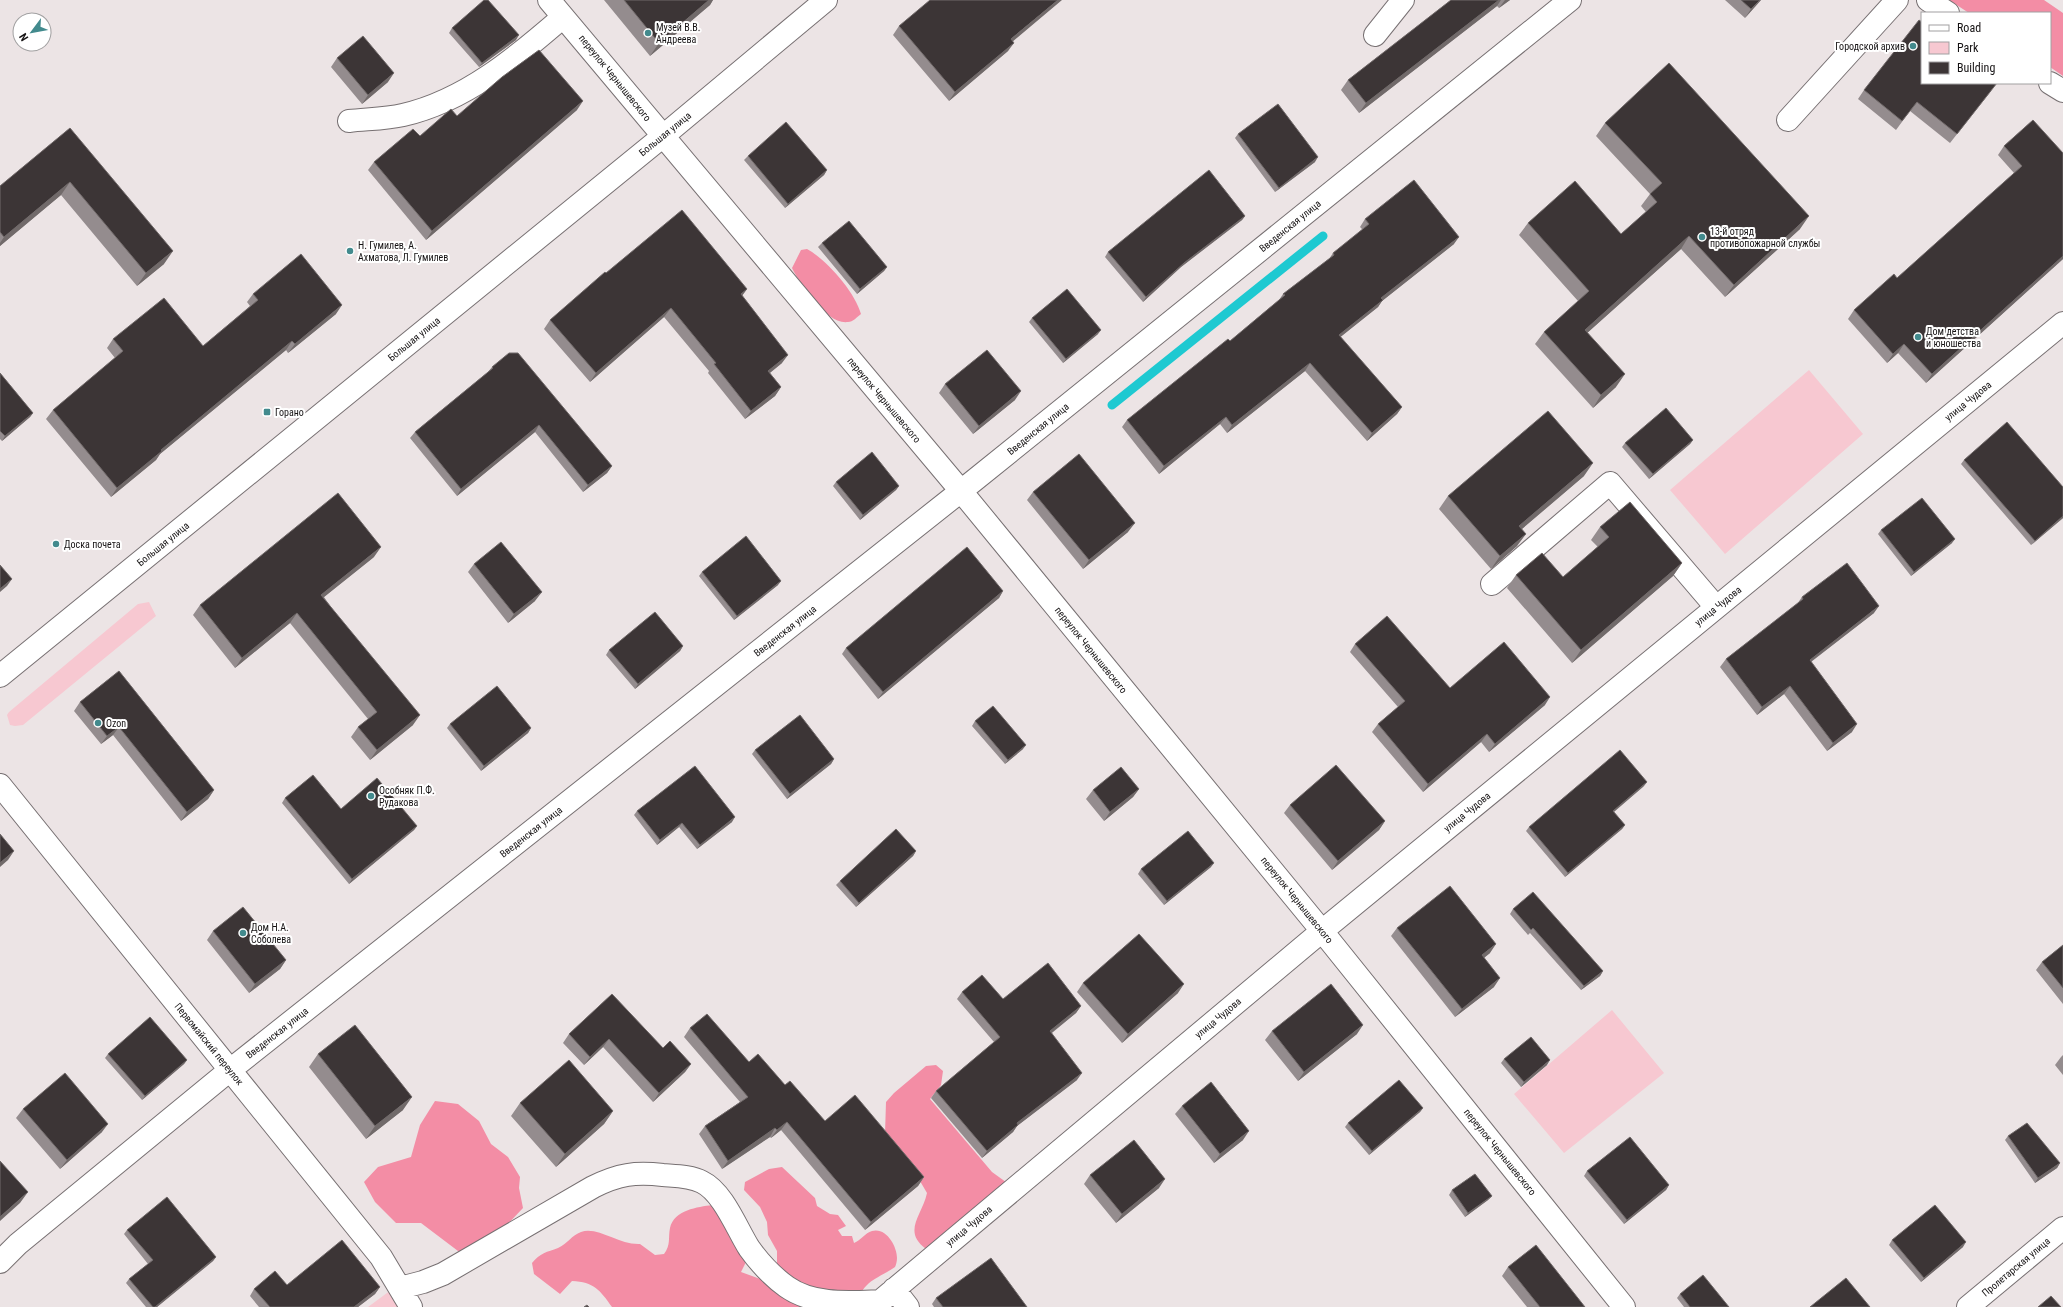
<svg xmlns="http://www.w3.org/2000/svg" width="2063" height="1307" viewBox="0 0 2063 1307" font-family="'Roboto Condensed',sans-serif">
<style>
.green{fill:#f7c8d1}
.forest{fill:#f38da5}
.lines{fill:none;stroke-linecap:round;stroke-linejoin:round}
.stream{stroke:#1ec9d1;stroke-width:9}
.minor-casing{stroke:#777072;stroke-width:24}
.major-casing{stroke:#777072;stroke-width:24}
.minor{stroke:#fff;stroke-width:22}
.major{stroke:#fff;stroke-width:22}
.wall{fill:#948c8e}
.shaded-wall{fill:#716a6a}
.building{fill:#3c3536;stroke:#716a6a}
.poi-dot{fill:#428a8d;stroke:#fff;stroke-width:1.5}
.labels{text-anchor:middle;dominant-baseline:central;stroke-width:4;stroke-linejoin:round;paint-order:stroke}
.poi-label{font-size:10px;fill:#151213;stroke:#fff;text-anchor:start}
.street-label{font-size:10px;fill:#151213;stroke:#fff}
</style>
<rect width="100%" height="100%" fill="#ece4e5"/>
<path class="green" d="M1809,370L1863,434L1725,554L1670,490Z
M149,602L156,616L23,725L15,726L10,725L7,715L9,712L138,604Z
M1612,1010L1664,1073L1564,1153L1514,1094Z
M391,1290L400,1307H368Z"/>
<path class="forest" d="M1949,0H2044L2063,13V76L2050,67V13H1969Z
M807,249C827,260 855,292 861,314C857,317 853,322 848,322C826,325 800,284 792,268L801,250Z
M936,1065L943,1071L941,1085L930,1099L992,1172L1010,1185L926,1249C902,1231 922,1216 927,1193L917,1176L885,1134L886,1102L894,1093L926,1066Z
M435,1101L458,1104L479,1121L491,1144L508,1157L520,1177L519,1188L523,1208L504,1228L462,1254L421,1223H396L375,1202L364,1182L378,1167L411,1157L420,1125Z
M782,1167L815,1198L817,1206L830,1214L838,1215L846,1226L838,1230L842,1236H852L854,1243C861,1240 865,1233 872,1231C886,1227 897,1246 897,1258C897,1261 896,1265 895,1267C874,1281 863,1280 856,1307H612C600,1290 594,1282 572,1281L560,1294L534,1274L532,1263C540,1253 547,1252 558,1248C567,1244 572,1235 581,1232C598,1226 618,1245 640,1244L655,1255L664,1254C671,1245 668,1238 670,1228C674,1210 698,1207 712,1205L749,1256L741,1272L763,1280L777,1268V1251L768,1235L767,1222L760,1207L744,1190L745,1182L769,1169Z"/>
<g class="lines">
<path class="stream" d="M1112,405L1323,236"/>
<defs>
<path id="minor" d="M549,0L961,491L1322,931L1624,1307
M1928,0L1948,13
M1375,35L1403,0
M2050,83L2063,91
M1788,120L1897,0
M349,121C366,119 386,119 403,115C465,101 517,57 563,17
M1492,584L1610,483L1716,607
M0,785L381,1257L411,1307
M0,1262L18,1244L230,1070L961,491L1570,0
M400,1288L423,1282L443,1274L593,1187C619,1174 635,1172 663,1175C675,1176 691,1176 702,1182C723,1192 737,1229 749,1248C759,1262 773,1277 787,1287C814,1306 851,1302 882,1301
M894,1289L908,1307
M878,1307L884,1298L1322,931L2063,323
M1968,1307L2063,1228"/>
<path id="major" d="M0,676L662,137L826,0"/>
</defs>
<use href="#minor" class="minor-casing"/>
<use href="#major" class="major-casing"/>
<use href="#minor" class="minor"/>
<use href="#major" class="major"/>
</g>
<path class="wall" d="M604,0H713L710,5L650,56Z
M1451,0H1510L1499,8L1497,6L1359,113L1341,90L1348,80Z
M1725,0H1761L1745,18Z
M899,26L1012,41L1008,51L949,101L893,35Z
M452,28L516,40L479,67L449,33Z
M337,58L388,82L362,104L331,67Z
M1864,90L1991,91L1950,143L1910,111L1896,130L1858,99Z
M577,110L426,240L368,170L374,162L457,116Z
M2033,120L2063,259L1926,383L1898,353L1887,363L1848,319L1854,310L1897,278L2014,173L1998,155L2004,146Z
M1605,123L1800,229L1725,297L1681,249L1587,333L1616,387L1593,408L1535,344L1544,332L1578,301L1519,235L1528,223L1621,234L1646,212L1641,206L1650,194L1596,136Z
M70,128L164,264L137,286L61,195L0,246V186Z
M1238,134L1315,162L1275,192L1235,138Z
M748,156L827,170L824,175L785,208L744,160Z
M1245,216L1242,220L1181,267L1143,302L1105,257L1108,252Z
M1365,219L1454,244L1382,301L1378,307L1340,337L1402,407L1397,414L1367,441L1305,371L1227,433L1220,424L1159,474L1122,427L1127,420L1230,341L1279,300L1283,294L1329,259L1333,253L1363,230L1360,227Z
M822,243L887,267L884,271L857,294L818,247Z
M606,273L747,289L742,296L782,363L770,373L781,387L775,396L745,419L708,373L709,371L664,317L590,382L544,329L550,320Z
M253,294L336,314L288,353L286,350L160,454L156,460L111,497L46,419L53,410L115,358L107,348L113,339L203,346L250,306L247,302Z
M1032,318L1098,334L1063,363L1029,322Z
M492,367L612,466L607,473L583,492L535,432L457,496L410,438L415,432L488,372Z
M0,373L33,413L30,417L2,441L0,439Z
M945,384L1015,400L973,434L939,393Z
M1693,440L1690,444L1649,479L1622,447L1625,443Z
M1964,460L2063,487V518L2031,545L1961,464Z
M1584,476L1522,529L1517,546L1491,569L1439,509L1448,496Z
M836,482L899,486L896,490L860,520L833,486Z
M1033,492L1128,532L1083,569L1027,500Z
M1600,527L1682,563L1673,576L1572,663L1507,588L1516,575L1563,577L1598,547L1591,540Z
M1881,530L1952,543L1911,576L1878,534Z
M374,557L324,597L413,725L370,760L351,737L358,727L368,719L290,623L235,668L193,615L200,605Z
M474,564L535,601L508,623L468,572Z
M702,572L778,585L734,620L699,576Z
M1003,591L999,598L878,699L842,654L846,648Z
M1802,597L1874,613L1811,662L1852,732L1827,751L1784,694L1757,715L1720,667L1726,659L1797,604Z
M1355,644L1450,688L1545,705L1489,752L1481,742L1423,792L1372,732L1378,724L1398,707L1350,652Z
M683,646L680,651L635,689L606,655L609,650Z
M119,671L214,790L208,799L181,821L113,735L101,744L74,711L80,702Z
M975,721L1023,749L1005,764L972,726Z
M450,724L531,728L528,733L481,771L447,728Z
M755,750L834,759L831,764L787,799L752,754Z
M1644,786L1614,812L1625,825L1622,829L1565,877L1526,831L1529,827Z
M1139,789L1133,797L1104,821L1086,799L1093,790Z
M285,798L341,809L417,826L414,830L349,884L282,803Z
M1290,805L1385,821L1379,830L1332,870L1284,813Z
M637,811L732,822L697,849L679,827L657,845L634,815Z
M916,851L913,856L856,907L836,885L840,881Z
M1211,867L1164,905L1138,874L1141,869Z
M1513,909L1603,971L1600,976L1581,990L1530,933L1528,935L1510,914Z
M1397,928L1490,953L1484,958L1494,987L1455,1017L1391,936Z
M213,931L286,960L280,969L249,993L207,940Z
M2063,945V1004L2036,970L2042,962Z
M1083,983L1178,993L1122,1043L1077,992Z
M962,992L1003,999L1081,1006L1076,1013L1052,1033L1077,1080L1017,1126L1013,1132L982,1158L931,1098L936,1091L994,1042L957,999Z
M612,994L663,1048L691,1064L685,1072L653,1102L603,1047L584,1065L563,1043L569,1034Z
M690,1028L749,1062L785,1085L825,1121L924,1177L918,1186L865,1230L781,1130L771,1138L770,1137L722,1169L699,1134L705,1126L740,1102L684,1037Z
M1272,1031L1357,1034L1298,1081L1265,1040Z
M108,1054L187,1060L184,1064L142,1100L105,1058Z
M318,1054L403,1110L366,1139L309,1067Z
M2063,1055V1075L2055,1065L2061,1057Z
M1504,1059L1547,1065L1521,1087L1501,1063Z
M520,1103L613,1111L604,1124L556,1167L511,1116Z
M1182,1106L1243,1140L1214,1163L1175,1114Z
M1423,1108L1420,1112L1369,1155L1345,1127L1348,1123Z
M23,1109L102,1132L60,1169L16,1118Z
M2008,1136L2060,1163L2057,1168L2035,1183L2005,1140Z
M1587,1171L1669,1185L1666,1190L1624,1224L1584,1176Z
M1090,1175L1159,1188L1116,1223L1084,1184Z
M1452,1190L1492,1196L1488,1200L1465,1217L1449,1195Z
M127,1230L216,1257L213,1261L157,1307H146L126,1283L129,1279L148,1264L124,1234Z
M1892,1240L1963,1247L1921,1282L1889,1245Z
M1508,1267L1585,1307H1527L1502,1276Z
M287,1285L380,1287L375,1294L358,1307H259L250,1296L254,1289Z
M1680,1294L1729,1307H1684L1677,1298Z
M936,1298L1027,1307H934L932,1304Z"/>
<path class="shaded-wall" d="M709,0H713L710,5L650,56L659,43Z
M1058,0H1062L1005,48L1011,39Z
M1499,0H1501L1497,6L1359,113L1366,103Z
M1505,0H1510L1499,8Z
M1760,0H1761L1745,18L1751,9Z
M519,35L516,40L479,67L482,63Z
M1014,43L1008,51L949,101L955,92Z
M394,73L388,82L362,104L368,95Z
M583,101L577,110L426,240L432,231Z
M1318,157L1315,162L1275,192L1279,188Z
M827,170L824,175L785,208L788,204Z
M70,182L61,195L0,246V243L4,237Z
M1245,216L1242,220L1181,267L1143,302L1146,297L1184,263Z
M1809,216L1800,229L1725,297L1734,285Z
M1689,236L1681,249L1576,343L1585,330Z
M1459,237L1454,244L1382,301L1378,307L1333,343L1339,335L1381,298Z
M173,251L164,264L137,286L146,273Z
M2063,256V259L1926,383L1932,374Z
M887,267L884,271L857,294L860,289Z
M747,289L741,297V294Z
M342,305L336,314L288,353L295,344Z
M671,308L664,317L590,382L596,373Z
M1101,330L1098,334L1063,363L1066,359Z
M292,341L286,350L160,454L156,460L111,497L117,488L161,450Z
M1904,344L1898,353L1887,363L1893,354Z
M788,355L782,363L762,379L768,371Z
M1310,363L1305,371L1227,433L1232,425Z
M1625,374L1616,387L1593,408L1601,395Z
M781,387L775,396L745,419L751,411Z
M1021,391L1015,400L973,434L979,426Z
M1402,407L1397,414L1367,441L1372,433Z
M33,413L30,417L2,441L5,436Z
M1226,417L1220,424L1159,474L1164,466Z
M539,425L535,432L457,496L461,489Z
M1693,440L1690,444L1649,479L1653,474Z
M1593,463L1584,476L1510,539L1519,526Z
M612,466L607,473L583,492L588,485Z
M899,486L896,490L860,520L863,515Z
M2063,516V518L2031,545L2035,541Z
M1135,523L1128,532L1083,569L1089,560Z
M1526,534L1517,546L1491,569L1500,556Z
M1955,539L1952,543L1911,576L1914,572Z
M381,547L374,557L314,605L321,595Z
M1682,563L1673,576L1572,663L1581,650Z
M12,579L7,586L0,592V589Z
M781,581L778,585L734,620L737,616Z
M1003,591L999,598L878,699L883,692Z
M542,592L535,601L508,623L514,614Z
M1879,606L1874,613L1804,667L1810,660Z
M297,613L290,623L235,668L242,658Z
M683,646L680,651L635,689L638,684Z
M1790,686L1784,694L1757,715L1762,707Z
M1550,697L1545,705L1489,752L1495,744Z
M420,715L413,725L370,760L377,750Z
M1857,724L1852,732L1827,751L1833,743Z
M119,727L113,735L101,744L107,736Z
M531,728L528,733L481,771L484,766Z
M1487,734L1481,742L1423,792L1428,784Z
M1026,745L1023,749L1005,764L1008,760Z
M834,759L831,764L787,799L790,794Z
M1647,782L1644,786L1610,815L1613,811Z
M1139,789L1133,797L1104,821L1110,812Z
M214,790L208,799L181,821L187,812Z
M735,817L732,822L697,849L700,845Z
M1385,821L1379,830L1332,870L1338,861Z
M682,823L679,827L657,845L660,840Z
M1625,825L1622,829L1565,877L1568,873Z
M417,826L414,830L349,884L352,879Z
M14,851L8,860L0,867V863Z
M916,851L913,856L856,907L859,903Z
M1214,863L1211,867L1164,905L1167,901Z
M1496,944L1490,953L1476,964L1482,955Z
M286,960L280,969L249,993L255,984Z
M1603,971L1600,976L1581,990L1584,986Z
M1500,978L1494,987L1455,1017L1462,1009Z
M1184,984L1178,993L1122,1043L1128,1034Z
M1081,1006L1076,1013L1045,1038L1050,1031Z
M1363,1025L1357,1034L1298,1081L1304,1072Z
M609,1039L603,1047L584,1065L590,1057Z
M187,1060L184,1064L142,1100L145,1096Z
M1550,1060L1547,1065L1521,1087L1524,1082Z
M691,1064L685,1072L653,1102L659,1093Z
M1082,1073L1077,1080L1017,1126L1013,1132L982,1158L987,1151L1017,1123Z
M412,1097L403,1110L366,1139L375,1126Z
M1423,1108L1420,1112L1369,1155L1372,1151Z
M613,1111L604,1124L556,1167L565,1154Z
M787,1122L781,1130L771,1138L777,1130Z
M108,1124L102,1132L60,1169L67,1160Z
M775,1128L770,1137L722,1169L728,1161Z
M1249,1131L1243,1140L1214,1163L1220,1154Z
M2060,1163L2057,1168L2035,1183L2038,1178Z
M924,1177L918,1186L865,1230L871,1222Z
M1165,1179L1159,1188L1116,1223L1122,1214Z
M1669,1185L1666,1190L1624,1224L1627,1220Z
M28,1192L20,1203L0,1221V1217Z
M1492,1196L1488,1200L1465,1217L1468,1213Z
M1966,1242L1963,1247L1921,1282L1924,1278Z
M216,1257L213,1261L157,1307H155Z
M380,1287L375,1294L358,1307H354Z"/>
<path class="building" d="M484,0H488L519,35L482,63L452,28Z
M624,0H709L659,43Z
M930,0H1058L1011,39L1014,43L955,92L899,26Z
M1451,0H1499L1366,103L1348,80Z
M1741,0H1760L1751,9Z
M1919,20L1922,22V83H1997L1957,134L1917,102L1902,121L1864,90Z
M363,36L394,73L368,95L337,58Z
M539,50L583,101L432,231L374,162L413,129L420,136L451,109L457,116L502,77Z
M1669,63L1809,216L1734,285L1689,236L1585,330L1625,374L1601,395L1544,332L1589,291L1528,223L1575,181L1621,234L1657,202L1650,194L1662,183L1605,123Z
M1278,104L1318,157L1279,188L1238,134Z
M2033,120L2063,153V256L1932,374L1904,344L1893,354L1854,310L1894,274L1897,278L2022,166L2004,146Z
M786,122L827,170L788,204L748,156Z
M70,128L173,251L146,273L70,182L4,237L0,232V186Z
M1209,170L1245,216L1184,263L1146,297L1108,252Z
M1414,180L1459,237L1381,298L1383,300L1339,335L1402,407L1372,433L1310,363L1232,425L1226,417L1164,466L1127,420L1228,339L1230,341L1285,295L1283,294L1334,255L1333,253L1369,224L1365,219Z
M682,210L747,289L741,294L788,355L768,371L781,387L751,411L714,364L716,363L671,308L596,373L550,320L605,272L606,273Z
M849,221L887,267L860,289L822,243Z
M301,254L342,305L295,344L292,341L161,450L162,451L117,488L53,410L123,351L113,339L164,298L203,346L258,300L253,294Z
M1067,289L1101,330L1066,359L1032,318Z
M987,350L1021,391L979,426L945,384Z
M509,353H518L612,466L588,485L539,425L461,489L415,432L493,368L492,367Z
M0,373L33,413L5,436L0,431Z
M1666,408L1693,440L1653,474L1625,443Z
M1548,411L1593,463L1519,526L1526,534L1500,556L1448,496Z
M2007,422L2063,487V516L2035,541L1964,460Z
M872,452L899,486L863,515L836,482Z
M1079,454L1135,523L1089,560L1033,492Z
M338,493L381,547L321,595L420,715L377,750L358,727L377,712L297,613L242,658L200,605Z
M1922,498L1955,539L1914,572L1881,530Z
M1630,502L1682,563L1581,650L1516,575L1542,553L1563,577L1609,537L1600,527Z
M746,536L781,581L737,616L702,572Z
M501,542L542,592L514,614L474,564Z
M967,547L1003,591L883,692L846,648Z
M1847,563L1879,606L1810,660L1857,724L1833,743L1790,686L1762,707L1726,659L1803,599L1802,597Z
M0,565L12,579L0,589Z
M655,612L683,646L638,684L609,650Z
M1387,616L1450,688L1504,642L1550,697L1495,744L1487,734L1428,784L1378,724L1405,701L1355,644Z
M119,671L214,790L187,812L119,727L107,736L80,702Z
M497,686L531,728L484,766L450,724Z
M993,706L1026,745L1008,760L975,721Z
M800,715L834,759L790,794L755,750Z
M1620,750L1647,782L1613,811L1625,825L1568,873L1529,827Z
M1336,765L1385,821L1338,861L1290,805Z
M695,766L735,817L700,845L682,823L660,840L637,811Z
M1121,767L1139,789L1110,812L1093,790Z
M313,775L341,809L377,778L417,826L352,879L285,798Z
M896,829L916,851L859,903L840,881Z
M1188,831L1214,863L1167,901L1141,869Z
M0,834L14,851L0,863Z
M1450,886L1496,944L1482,955L1500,978L1462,1009L1397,928Z
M1533,892L1603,971L1584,986L1533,928L1531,930L1513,909Z
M243,907L286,960L255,984L213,931Z
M1139,934L1184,984L1128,1034L1083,983Z
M2063,945V988L2042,962Z
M1048,963L1081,1006L1050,1031L1082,1073L1017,1123L1018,1125L987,1151L936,1091L1000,1037L962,992L982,975L1003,999Z
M1331,984L1363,1025L1304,1072L1272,1031Z
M612,994L663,1048L670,1041L691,1064L659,1093L609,1039L590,1057L569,1034Z
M707,1014L749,1062L758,1054L785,1085L790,1081L825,1121L855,1095L924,1177L871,1222L787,1122L777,1130L775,1128L728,1161L705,1126L748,1097L690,1028Z
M150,1017L187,1060L145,1096L108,1054Z
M355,1025L412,1097L375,1126L318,1054Z
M1531,1037L1550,1060L1524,1082L1504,1059Z
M569,1060L613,1111L565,1154L520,1103Z
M65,1073L108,1124L67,1160L23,1109Z
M1399,1080L1423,1108L1372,1151L1348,1123Z
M1211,1082L1249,1131L1220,1154L1182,1106Z
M2027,1123L2060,1163L2038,1178L2008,1136Z
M1630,1137L1669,1185L1627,1220L1587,1171Z
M1134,1140L1165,1179L1122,1214L1090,1175Z
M0,1161L28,1192L0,1217Z
M1475,1174L1492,1196L1468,1213L1452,1190Z
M167,1197L216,1257L155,1307H153L129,1279L153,1260L127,1230Z
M1935,1205L1966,1242L1924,1278L1892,1240Z
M342,1240L380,1287L354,1307H270L254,1289L275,1271L287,1285Z
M1536,1245L1585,1307H1540L1508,1267Z
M991,1258L1027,1307H943L936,1298Z
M1703,1275L1729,1307H1690L1680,1294Z
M1846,1278L1870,1307H1810Z
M2051,1296L2061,1307H2038Z
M587,1305L589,1307H584Z"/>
<g class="poi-dot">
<circle cx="648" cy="33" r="4"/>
<circle cx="1913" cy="46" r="4"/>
<circle cx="1702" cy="237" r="4"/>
<circle cx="350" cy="251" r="4"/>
<circle cx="1918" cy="337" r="4"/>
<rect x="263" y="408" width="8" height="8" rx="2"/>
<circle cx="56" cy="544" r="4"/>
<circle cx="98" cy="723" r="4"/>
<circle cx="371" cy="796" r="4"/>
<circle cx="243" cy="933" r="4"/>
</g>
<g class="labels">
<g class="poi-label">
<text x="656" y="27">Музей В.В.<tspan x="656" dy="12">Андреева</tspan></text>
<text x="1905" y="46" text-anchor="end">Городской архив</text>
<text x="1710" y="231">13-й отряд<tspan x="1710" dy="12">противопожарной службы</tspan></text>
<text x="358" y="245">Н. Гумилев, А.<tspan x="358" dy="12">Ахматова, Л. Гумилев</tspan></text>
<text x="1926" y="331">Дом детства<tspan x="1926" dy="12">и юношества</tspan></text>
<text x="275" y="412">Горано</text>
<text x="64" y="544">Доска почета</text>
<text x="106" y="723">Ozon</text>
<text x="379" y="790">Особняк П.Ф.<tspan x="379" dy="12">Рудакова</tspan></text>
<text x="251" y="927">Дом Н.А.<tspan x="251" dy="12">Соболева</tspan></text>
</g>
<g class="street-label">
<text transform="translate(615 78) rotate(51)">переулок Чернышевского</text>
<text transform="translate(665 134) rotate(-39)">Большая улица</text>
<text transform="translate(1290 226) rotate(-39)">Введенская улица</text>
<text transform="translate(414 339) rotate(-39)">Большая улица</text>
<text transform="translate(884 400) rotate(50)">переулок Чернышевского</text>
<text transform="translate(1968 401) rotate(-39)">улица Чудова</text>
<text transform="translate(1038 429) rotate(-39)">Введенская улица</text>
<text transform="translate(163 544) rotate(-39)">Большая улица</text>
<text transform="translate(1718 606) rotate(-39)">улица Чудова</text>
<text transform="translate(785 631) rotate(-38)">Введенская улица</text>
<text transform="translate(1091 650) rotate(51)">переулок Чернышевского</text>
<text transform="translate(1467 812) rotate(-39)">улица Чудова</text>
<text transform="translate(531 832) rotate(-38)">Введенская улица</text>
<text transform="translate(1297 900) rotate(51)">переулок Чернышевского</text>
<text transform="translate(1218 1018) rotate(-40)">улица Чудова</text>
<text transform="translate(277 1033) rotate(-38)">Введенская улица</text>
<text transform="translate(209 1044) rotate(51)">Первомайский переулок</text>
<text transform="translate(1500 1152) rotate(51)">переулок Чернышевского</text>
<text transform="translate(969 1226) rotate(-40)">улица Чудова</text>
<text transform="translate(2016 1267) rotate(-40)">Пролетарская улица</text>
</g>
</g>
<rect x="1921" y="12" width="130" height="72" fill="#ffffff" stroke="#a1a0a1"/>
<rect x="1929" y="25" width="20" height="6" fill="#ffffff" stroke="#a1a0a1"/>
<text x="1957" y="32" font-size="12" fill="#151213">Road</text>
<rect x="1929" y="42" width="20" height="12" fill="#f7c8d1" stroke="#a1a0a1"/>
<text x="1957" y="52" font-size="12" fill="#151213">Park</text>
<rect x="1929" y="62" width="20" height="12" fill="#3c3536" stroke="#a1a0a1"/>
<text x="1957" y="72" font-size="12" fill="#151213">Building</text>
<g transform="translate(32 32) rotate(238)"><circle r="19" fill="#ffffff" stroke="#a1a0a1"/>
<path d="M0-3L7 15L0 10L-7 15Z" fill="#428a8d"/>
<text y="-6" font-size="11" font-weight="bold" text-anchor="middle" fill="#151213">N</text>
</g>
</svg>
